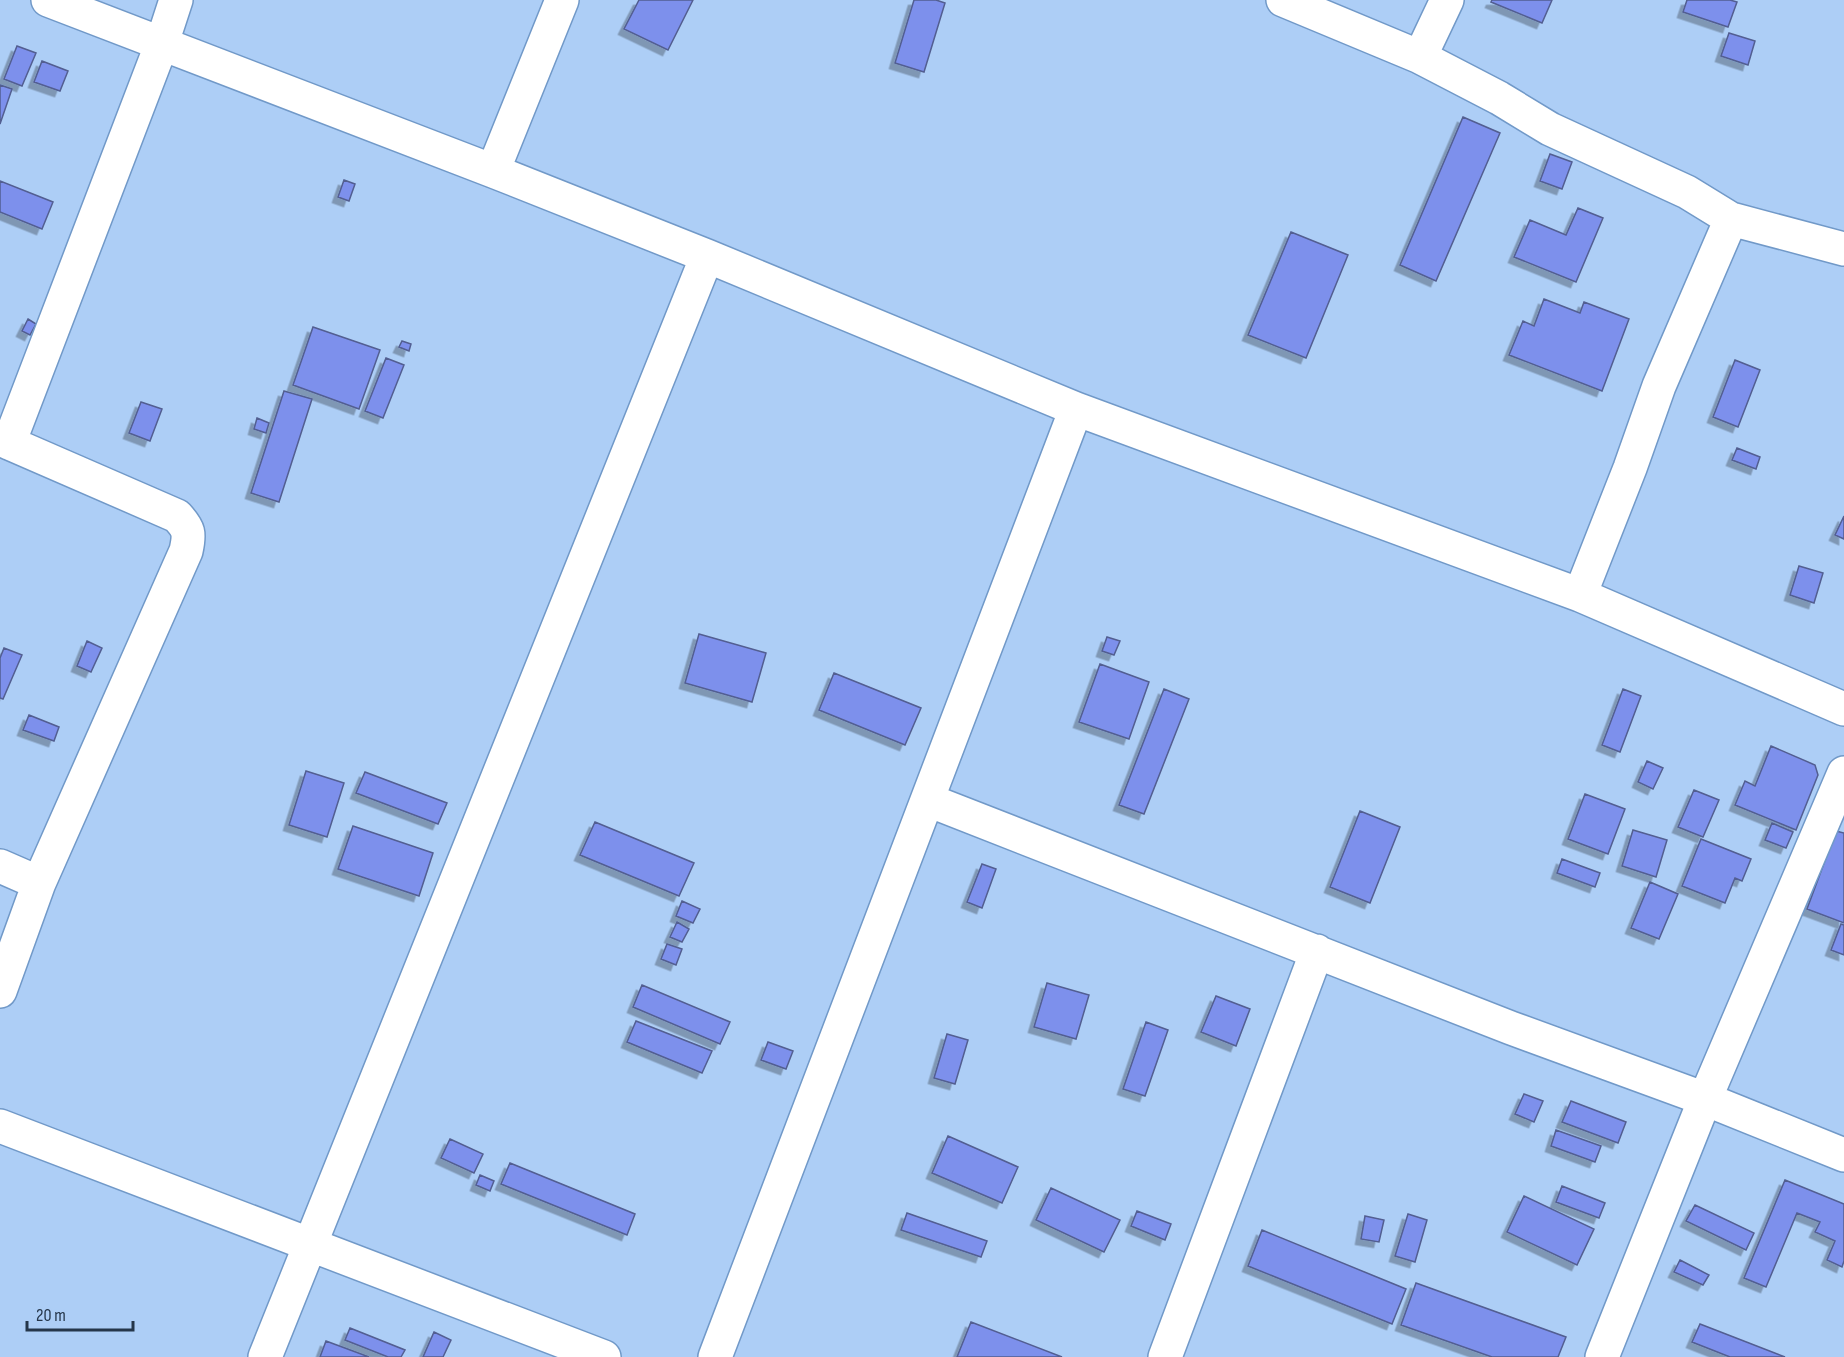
<svg xmlns="http://www.w3.org/2000/svg" width="1844" height="1357" viewBox="0 0 1844 1357" font-family="'Sofia Sans Condensed',sans-serif">
<style>
.building{fill:#7d90ec;stroke:#525e91;stroke-width:1.5;filter:url(#shadow)}
.lines{fill:none;stroke-linecap:round;stroke-linejoin:round}
.minor-casing{stroke:#7199c8;stroke-width:36}
.minor{stroke:#fff;stroke-width:33}
</style>
<defs>
<filter id="shadow"><feDropShadow dx="-5.5" dy="5.5" stdDeviation="0" flood-color="#0004"/></filter>
</defs>
<rect width="100%" height="100%" fill="#adcef6"/>
<path class="building" d="M639,0H693L668,50L624,29Z
M914,0H936L945,3L924,72L895,63Z
M1492,0H1552L1542,23L1491,2Z
M1687,0H1730L1737,2L1728,27L1683,12Z
M1729,33L1755,41L1748,65L1721,56Z
M17,46L36,53L22,86L4,79Z
M42,61L68,71L60,91L34,82Z
M0,85L12,89L0,124Z
M1463,117L1500,133L1436,281L1400,265Z
M1550,154L1572,162L1562,189L1540,181Z
M344,180L355,184L349,201L338,197Z
M0,181L53,202L42,229L0,212Z
M1578,208L1603,218L1576,282L1514,257L1530,220L1566,235Z
M1291,232L1348,255L1306,358L1248,335Z
M1544,299L1580,313L1584,302L1629,319L1602,391L1509,355L1523,321L1534,326Z
M28,319L36,324L30,335L22,331Z
M313,327L380,350L359,409L293,385Z
M402,341L411,344L409,351L399,347Z
M386,358L404,365L383,418L365,411Z
M1735,360L1760,370L1738,427L1713,417Z
M284,391L312,399L279,502L251,493Z
M141,402L162,409L150,441L129,433Z
M257,418L269,423L266,433L254,429Z
M1737,448L1760,457L1756,469L1732,460Z
M1844,516V539L1835,535Z
M1799,566L1823,573L1814,603L1790,595Z
M699,634L766,653L752,702L685,683Z
M1107,637L1120,641L1114,655L1102,651Z
M87,641L102,648L91,672L77,666Z
M4,648L22,655L3,699L0,698V658Z
M1100,664L1149,682L1129,739L1079,722Z
M834,673L921,708L905,745L819,710Z
M1164,689L1189,699L1144,814L1119,805Z
M1623,689L1641,696L1620,752L1602,745Z
M29,715L59,727L54,741L23,730Z
M1771,746L1815,765L1818,775L1796,830L1735,805L1745,781L1755,786Z
M1647,761L1663,768L1653,789L1638,782Z
M306,771L344,783L327,837L289,825Z
M365,772L447,803L438,824L356,793Z
M1694,790L1719,800L1703,837L1678,827Z
M1585,794L1625,809L1608,854L1568,839Z
M1360,811L1400,827L1370,903L1330,887Z
M595,822L694,863L679,896L580,855Z
M1772,823L1793,832L1786,848L1765,840Z
M353,826L433,853L419,896L338,869Z
M1633,830L1667,840L1656,877L1622,866Z
M1836,831L1844,833V923L1807,909Z
M1701,839L1751,859L1742,881L1735,878L1725,903L1682,886Z
M1562,859L1600,873L1595,887L1557,873Z
M982,864L996,869L982,908L967,902Z
M1650,882L1678,894L1659,939L1631,928Z
M682,901L700,909L693,923L676,916Z
M677,922L689,929L682,942L670,937Z
M1841,924L1844,925V955L1831,950Z
M667,944L682,949L676,965L661,959Z
M1047,983L1089,995L1076,1039L1034,1027Z
M642,985L730,1022L720,1044L633,1007Z
M1216,996L1250,1009L1236,1046L1201,1032Z
M636,1021L712,1051L702,1073L627,1042Z
M1146,1022L1168,1030L1145,1096L1123,1089Z
M947,1034L968,1040L955,1084L934,1078Z
M768,1042L793,1051L786,1069L761,1060Z
M1524,1094L1543,1101L1534,1122L1515,1114Z
M1571,1101L1626,1122L1618,1143L1562,1122Z
M1556,1130L1601,1146L1595,1162L1551,1146Z
M948,1136L1018,1167L1002,1203L932,1173Z
M450,1139L483,1154L474,1173L441,1158Z
M510,1163L635,1214L627,1235L501,1184Z
M480,1175L494,1181L490,1191L476,1185Z
M1785,1180L1844,1204V1261L1842,1267L1827,1260L1835,1241L1815,1232L1820,1222L1797,1213L1766,1287L1744,1278Z
M1562,1186L1605,1203L1599,1218L1556,1202Z
M1051,1188L1120,1220L1104,1252L1036,1220Z
M1524,1196L1594,1229L1577,1265L1507,1232Z
M1695,1205L1754,1233L1746,1250L1686,1221Z
M1137,1211L1171,1224L1165,1240L1131,1226Z
M907,1213L987,1241L981,1257L901,1230Z
M1408,1214L1427,1220L1415,1262L1395,1256Z
M1365,1216L1384,1220L1379,1242L1361,1239Z
M1262,1230L1406,1289L1392,1324L1248,1266Z
M1680,1260L1709,1275L1703,1285L1674,1272Z
M1416,1283L1566,1337L1558,1357H1492L1401,1325Z
M971,1322L1062,1357H957Z
M1700,1324L1785,1357H1730L1692,1342Z
M350,1328L405,1350L401,1357H388L345,1340Z
M434,1332L451,1340L443,1357H423Z
M326,1341L369,1357H320Z"/>
<g class="lines">
<defs>
<path id="minor" d="M48,0L493,171L707,256L1076,409L1580,595L1844,709
M1283,0L1420,57L1499,98L1550,129L1687,192L1731,219L1659,386L1630,468L1580,595
M1420,57L1447,0
M493,171L562,0
M1731,219L1844,249
M0,439L177,516C189,529 190,533 186,551L39,883L0,991
M9,443L162,43L176,0
M928,800L1511,1028L1705,1099L1844,1155
M0,866L39,883
M0,1126L604,1357
M265,1357L707,256
M715,1357L1076,409
M1165,1357L1317,951
M1602,1357L1705,1099L1844,773"/>
</defs>
<use href="#minor" class="minor-casing"/>
<use href="#minor" class="minor"/>
</g>
<path d="M27 1321v9h106v-9" fill="none" stroke="#25364a" stroke-width="3"/>
<text x="36" y="1321" font-size="18" fill="#25364a" stroke="#adcef6" stroke-width="4.5" paint-order="stroke">20 m</text>
</svg>
